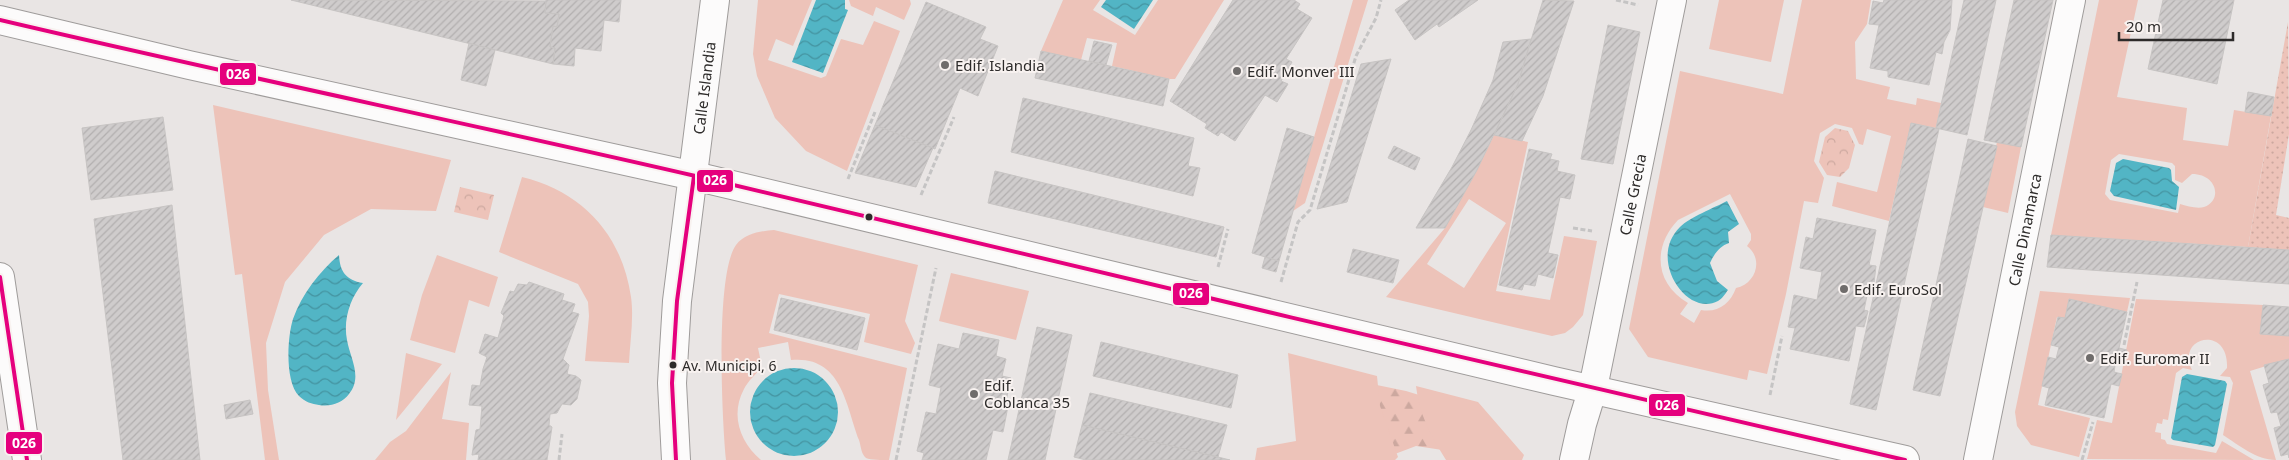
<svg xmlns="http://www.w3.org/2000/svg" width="2289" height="460" viewBox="0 0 2289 460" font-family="'Noto Sans',sans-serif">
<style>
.grass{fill:url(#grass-dots)}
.forest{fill:url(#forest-firs)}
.park{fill:url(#park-crowns)}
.garden{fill:#edc3b9;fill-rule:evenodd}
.water{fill:url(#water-waves)}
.building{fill:url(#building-hatch);stroke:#c7c4c3}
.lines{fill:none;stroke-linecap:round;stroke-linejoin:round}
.street-casing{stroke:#9f9c9b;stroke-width:30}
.secondary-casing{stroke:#9f9c9b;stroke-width:30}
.path{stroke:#c5c4c4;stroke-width:3;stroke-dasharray:5 2.5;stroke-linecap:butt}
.street{stroke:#fcfbfb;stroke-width:28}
.secondary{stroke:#fcfbfb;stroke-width:28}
.bus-1-casing{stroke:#f8f2f0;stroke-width:8}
.bus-1{stroke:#e5007d;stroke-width:4}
.poi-dot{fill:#6f6c6b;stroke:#f8f2f0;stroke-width:2}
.bus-dot{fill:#2d2b2a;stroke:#f8f2f0;stroke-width:2}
.labels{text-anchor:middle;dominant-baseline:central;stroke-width:4;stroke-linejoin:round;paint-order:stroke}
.bus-label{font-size:14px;fill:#2d2b2a;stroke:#f8f2f0;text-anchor:start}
.poi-label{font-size:15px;fill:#2d2b2a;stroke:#f8f2f0;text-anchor:start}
.street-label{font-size:15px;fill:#2d2b2a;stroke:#f8f2f0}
.line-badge{stroke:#f8f2f0;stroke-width:2}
.badge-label{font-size:14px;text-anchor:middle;font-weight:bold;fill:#fff}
</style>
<defs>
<pattern id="grass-dots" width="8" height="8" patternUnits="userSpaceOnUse" patternTransform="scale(1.25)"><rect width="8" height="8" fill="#edc3b9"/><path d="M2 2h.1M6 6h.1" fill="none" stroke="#cca89f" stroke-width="1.8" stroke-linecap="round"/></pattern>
<pattern id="forest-firs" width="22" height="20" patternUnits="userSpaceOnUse" patternTransform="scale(1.25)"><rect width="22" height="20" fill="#edc3b9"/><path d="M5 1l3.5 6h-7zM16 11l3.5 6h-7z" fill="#cca89f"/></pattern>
<pattern id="park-crowns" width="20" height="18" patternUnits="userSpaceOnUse" patternTransform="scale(1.25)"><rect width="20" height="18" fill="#edc3b9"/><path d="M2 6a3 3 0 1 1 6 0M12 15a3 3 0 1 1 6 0" fill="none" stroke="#cca89f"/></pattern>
<pattern id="water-waves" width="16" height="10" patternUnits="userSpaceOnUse" patternTransform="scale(1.25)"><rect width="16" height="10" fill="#52b5c5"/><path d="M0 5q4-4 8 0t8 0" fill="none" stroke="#4493a0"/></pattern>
<pattern id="building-hatch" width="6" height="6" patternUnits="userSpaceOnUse" patternTransform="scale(1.25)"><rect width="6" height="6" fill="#cfcccc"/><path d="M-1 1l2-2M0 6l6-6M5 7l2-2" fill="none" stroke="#b2afaf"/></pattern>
</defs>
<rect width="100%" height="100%" fill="#e9e5e4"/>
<path class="grass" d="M2288,22L2289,134L2276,215L2289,218V250L2248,247Z"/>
<path class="forest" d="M1328,375L1406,391L1452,405L1449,451L1416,446L1387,457L1303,460Z"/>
<path class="park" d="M1835,128L1848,131L1855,145L1849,168L1840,177L1827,175L1819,162L1825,137Z
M460,187L494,195L488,220L454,212Z"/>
<path class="garden" d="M758,0H812L793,46L776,39L768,60L821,78L826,76L841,39L863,45L874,21L900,31L847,171L806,151L775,118L757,76L753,54Z
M849,0H910L911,4L904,20L876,7L873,16L851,6Z
M1063,0H1100L1093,10L1135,35L1158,0H1224L1175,79H1169L1112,66L1117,43L1087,38L1081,60L1041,51Z
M1353,0H1368L1305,203L1293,211Z
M1719,0H1784L1771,62L1709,49Z
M1802,0H1871L1867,24L1855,42L1856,79L1890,87L1887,99L1916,105L1917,98L1941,103L1936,128L1911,123L1889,221L1832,206L1837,182L1877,192L1891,136L1867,129L1863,145L1859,144L1852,128L1835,124L1820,133L1814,161L1824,178L1818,203L1804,201L1786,294L1767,374L1749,370L1747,380L1648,357L1629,329L1680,71L1783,94ZM1730,194L1751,234V240L1747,246C1764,259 1756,284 1736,288C1730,304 1718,313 1701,310L1694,323L1680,314L1688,303C1655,284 1652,247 1678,220Z
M2099,0H2138L2117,97L2187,108L2183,140L2228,146L2234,110L2271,116L2248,247L2051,235ZM2119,154L2172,163L2175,166V180L2182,183L2192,174C2217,174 2223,200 2204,207C2197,209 2187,206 2180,204L2178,213L2110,200L2105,194L2111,160Z
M213,105L451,160L436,211L371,209L324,235L285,282L266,343L268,390L279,460H265L242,274L235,275Z
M1494,135L1528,142L1496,291L1550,300L1564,236L1597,241L1583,315L1573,327L1565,333L1552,336L1386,297L1445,228L1477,170ZM1469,199L1506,223L1464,288L1427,264Z
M1997,142L2021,147L2008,213L1983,207Z
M522,177C583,192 622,235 631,297C634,318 630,342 629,363L585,361L589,316L588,302L578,284L499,252Z
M774,230L918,265L905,321L915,343L911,354L864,342L870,314L779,294L769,333L907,368L889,460C882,460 871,460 866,458C861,454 861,446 859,440C846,406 842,355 791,360L788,342L758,348L762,367C756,374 748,381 744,389C730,415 740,442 761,460H726C722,421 715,274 736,245C745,233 762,231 774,230Z
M437,255L498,277L489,307L469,300L455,353L410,340L422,295Z
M951,273L1029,291L1016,340L939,321Z
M2040,291L2130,298L2127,312L2069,299L2065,318L2057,317L2038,405L2090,418L2079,457L2031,445L2017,426L2015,412Z
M2136,299L2263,305L2260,334L2289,336V359L2250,371L2276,460C2256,460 2239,445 2223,435L2233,383L2230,377L2220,376L2227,368C2229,324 2175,337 2192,370L2183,368L2176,373L2168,420L2163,419L2162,424L2157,423L2155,432L2161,433V439L2165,440L2167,444L2216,453L2222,441L2254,460L2087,459L2097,420L2112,423Z
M406,353L442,364L396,420Z
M1288,353L1377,376L1380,406L1398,457L1395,460H1255L1257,448L1296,441Z
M451,372L442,419L469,423L466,460H375L390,442L406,431Z
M1416,386L1478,402L1524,455L1522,460H1446C1431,436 1419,414 1416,386Z"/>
<path class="water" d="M816,0H845V9L848,10L823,73L792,62Z
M1106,0H1153L1134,29L1101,7Z
M2123,159L2169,168L2171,170L2172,181L2179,187L2176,210L2114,196L2110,191L2116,163Z
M1727,201L1739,224L1728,232L1729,243C1720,246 1714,254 1710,263L1717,281L1728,290C1725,294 1722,299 1718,301C1687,318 1647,259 1680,227C1690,217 1714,208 1727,201Z
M339,255C340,272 346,280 363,283C350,298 343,320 347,340C350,358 363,377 349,394C342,403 331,407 319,405C312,404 305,402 299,396C285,382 287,338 293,319C302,294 319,272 339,255Z
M750 412a44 44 0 1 1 88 0a44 44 0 1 1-88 0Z
M2187,374L2225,381L2227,384L2215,445L2213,447L2173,440L2171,438L2182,377Z"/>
<path class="building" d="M291,0L546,1L545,13L559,14L557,27L553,26L550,47L555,48L553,64Z
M546,0H621L619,22L604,20L601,51L575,48L574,66L553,64L555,48L550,47L553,26L557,27L559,14L545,13Z
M1233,0H1294L1300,4L1297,9L1312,18L1286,59L1292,62L1281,81L1288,84L1277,102L1265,95L1235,141L1221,132L1218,136L1205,128L1207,124L1170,101Z
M1409,0H1478L1439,27L1437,24L1415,40L1395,10Z
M1543,0L1574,1L1543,96L1522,141L1494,135L1518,84Z
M1884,0H1952L1950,30L1944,42L1942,54L1936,52L1929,85L1888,77V71L1870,68L1879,25L1869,24L1873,1L1883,3Z
M1964,0H1996L1967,135L1936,128Z
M2014,0H2053L2021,147L1984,140Z
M2163,0H2234L2217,84L2148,69Z
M926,2L986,27L980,39L998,46L978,96L960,88L935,149L875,125Z
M1608,25L1640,32L1613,164L1581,159Z
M1531,39L1518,84L1477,170L1445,228H1416L1452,167L1471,130L1493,80L1503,42Z
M1094,41L1112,45L1106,65L1089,61Z
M469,43L495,50L486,86L461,80Z
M1041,51L1169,79L1163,106L1035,78Z
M1391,59L1347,202L1317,209L1361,64Z
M2248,92L2274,97L2271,116L2245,112Z
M1023,98L1194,138L1188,166L1200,168L1193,196L1011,152Z
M163,117L173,190L91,200L82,128Z
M1911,123L1939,129L1876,410L1850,404Z
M875,125L933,148L916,187L855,173Z
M1287,128L1314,137L1279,261L1252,253Z
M1968,139L1997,146L1940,396L1913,390Z
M1394,146L1420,158L1415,170L1388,158Z
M1529,149L1552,154L1550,159L1559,161L1557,171L1575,175L1570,199L1560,197L1548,253L1558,255L1553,278L1538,274L1535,286L1524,284L1522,290L1499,285Z
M995,171L1224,227L1216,257L988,203Z
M172,205L200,460H123L94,219Z
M1817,218L1876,230L1869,265L1876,266L1874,283L1870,281L1864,310L1868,311L1864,327L1856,326L1849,361L1790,349L1795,328L1788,327L1794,295L1817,300L1822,272L1800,268L1806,237L1813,239Z
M2051,235L2289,250V284L2047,267Z
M1353,249L1399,260L1393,283L1347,272Z
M1265,257L1279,261L1276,272L1262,268Z
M529,282L564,294L562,300L575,304L572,312L579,314L563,359L569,365L567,374L576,376L581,380L577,399L571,405L562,404L557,413L550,414L549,425L552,427L547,460H478L479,454L472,455L476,430L480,429L482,406L469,405L472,385L480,386L483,369L487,357L479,353L485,334L498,338L504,316L501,313L510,291L514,292L518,284L527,285Z
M781,298L865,318L857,350L774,330Z
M2069,299L2127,312L2119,348L2127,350L2124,361L2116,359L2114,372L2122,374L2119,386L2111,384L2104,418L2045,405L2049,388L2042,386L2048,357L2056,359L2059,347L2051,345L2058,317L2065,318Z
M2263,305L2289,307V336L2260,334Z
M1037,327L1072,335L1045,460H1008Z
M963,333L999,340L996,356L1006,359L1002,376L1011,378L1006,401H1009L1003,432L993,430L986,460H922L924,453L917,451L926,412L936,414L941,388L929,385L938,344L959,349Z
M1101,342L1238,375L1231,408L1093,376Z
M2289,359V458L2288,454L2281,456L2274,428L2281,426L2277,412L2271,413L2263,385L2269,383L2264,365Z
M1090,393L1227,425L1218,457L1082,425Z
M250,400L253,414L226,419L224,405Z
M1082,425L1218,457L1230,460H1086L1074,457Z"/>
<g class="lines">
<defs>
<g id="street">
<path d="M0,20L189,65L694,176L1554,381L1905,460"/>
<path id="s1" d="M676,460L672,383L677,301L715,0"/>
<path id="s2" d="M1574,460L1582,424L1593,388L1672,0"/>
<path id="s3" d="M1978,460L2071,0"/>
</g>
<path id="secondary" d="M0,277L27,460"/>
</defs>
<use href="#street" class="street-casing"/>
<use href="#secondary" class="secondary-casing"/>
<path class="path" d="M1616,0L1638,5
M848,179L875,112
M921,195L954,117
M1573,228L1592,231
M1218,267L1228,229
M1281,282L1298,222L1310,210L1356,56L1376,18L1381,0
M2124,345L2137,282
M1770,395L1782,336
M559,460L562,434
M896,460L936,268
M2082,460L2093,422"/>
<use href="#street" class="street"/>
<use href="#secondary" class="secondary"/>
<defs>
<path id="bus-1" d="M0,20C233,75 467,123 700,177C1102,272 1502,369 1905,460
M0,277L27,460
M676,460L672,383L677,301L694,176"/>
</defs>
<use href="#bus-1" class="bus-1-casing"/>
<use href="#bus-1" class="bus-1"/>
</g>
<g class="poi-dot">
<circle cx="945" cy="65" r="5"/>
<circle cx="1237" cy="71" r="5"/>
<circle cx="1844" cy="289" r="5"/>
<circle cx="2090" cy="358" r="5"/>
<circle cx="974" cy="394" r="5"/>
</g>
<g class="bus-dot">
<circle cx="869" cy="217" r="4.5"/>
<circle cx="673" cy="365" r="4.5"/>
</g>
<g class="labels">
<g class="bus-label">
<text x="682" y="365">Av. Municipi, 6</text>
</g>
<g class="poi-label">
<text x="955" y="65">Edif. Islandia</text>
<text x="1247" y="71">Edif. Monver III</text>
<text x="1854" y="289">Edif. EuroSol</text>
<text x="2100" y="358">Edif. Euromar II</text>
<text x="984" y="385">Edif.<tspan x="984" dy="17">Coblanca 35</tspan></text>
</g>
<g class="street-label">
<text stroke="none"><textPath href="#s1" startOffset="374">Calle Islandia</textPath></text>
<text stroke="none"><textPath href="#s2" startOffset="272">Calle Grecia</textPath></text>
<text stroke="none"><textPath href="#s3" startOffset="235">Calle Dinamarca</textPath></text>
</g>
</g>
<g class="line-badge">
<rect x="219" y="62" width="38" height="24" rx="5" fill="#e5007d"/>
<rect x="696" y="169" width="38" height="24" rx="5" fill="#e5007d"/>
<rect x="1172" y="282" width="38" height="24" rx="5" fill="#e5007d"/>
<rect x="1648" y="393" width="38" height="24" rx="5" fill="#e5007d"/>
<rect x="5" y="431" width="38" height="24" rx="5" fill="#e5007d"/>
</g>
<g class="badge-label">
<text x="238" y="79">026</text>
<text x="715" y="185">026</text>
<text x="1191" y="298">026</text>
<text x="1667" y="410">026</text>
<text x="24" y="448">026</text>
</g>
<path d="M2119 32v8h114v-8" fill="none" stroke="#2d2b2a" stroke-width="2.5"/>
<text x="2126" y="32" font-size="15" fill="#2d2b2a" stroke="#f8f2f0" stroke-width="4" paint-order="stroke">20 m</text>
</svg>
